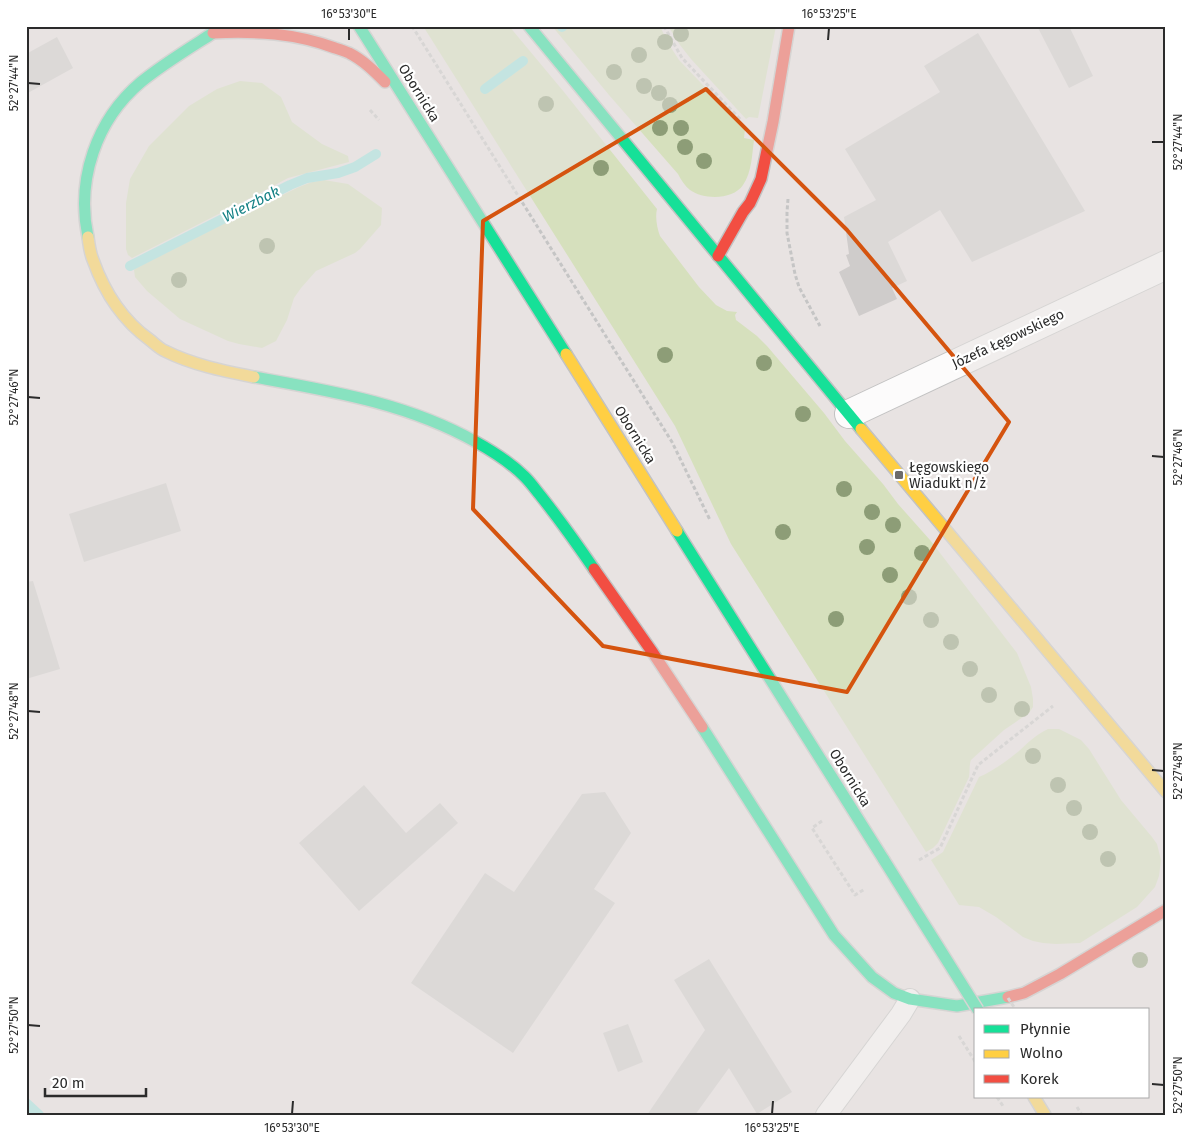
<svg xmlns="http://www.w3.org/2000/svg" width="1192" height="1141" viewBox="0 0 1192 1141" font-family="'Fira Sans',sans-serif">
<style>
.green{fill:#d6e0bd}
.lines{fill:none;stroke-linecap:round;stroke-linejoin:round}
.stream{stroke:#9ae5e1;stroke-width:10}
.building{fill:#cfcccb}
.lane-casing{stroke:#c2c2c2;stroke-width:22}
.street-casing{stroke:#c2c2c2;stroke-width:30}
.fast-casing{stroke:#c2c2c2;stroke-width:14}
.slow-casing{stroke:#c2c2c2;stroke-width:14}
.jam-casing{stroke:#c2c2c2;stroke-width:14}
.path{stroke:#c5c5c5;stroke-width:3;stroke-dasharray:4 2.5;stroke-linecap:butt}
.lane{stroke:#fcfbfb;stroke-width:20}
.street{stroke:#fcfbfb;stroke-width:28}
.fast{stroke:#16e098;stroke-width:11}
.slow{stroke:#ffcf43;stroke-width:11}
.jam{stroke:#f24e42;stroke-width:11}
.fast-bridge-casing{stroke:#c2c2c2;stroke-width:14;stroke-linecap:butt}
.path-bridge{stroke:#c5c5c5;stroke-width:3;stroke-dasharray:4 2.5;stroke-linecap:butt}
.fast-bridge{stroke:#16e098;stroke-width:11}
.tree{fill:#8d9d77}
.marked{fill:none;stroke:#d5540f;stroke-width:4;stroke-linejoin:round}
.ticks{fill:none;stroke:#2b2b2b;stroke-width:2}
.poi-dot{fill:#6d6b6b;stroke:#fff;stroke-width:2}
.labels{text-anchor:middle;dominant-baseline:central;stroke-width:4.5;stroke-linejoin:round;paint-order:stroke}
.street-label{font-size:14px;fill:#2b2b2b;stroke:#fff}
.poi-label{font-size:14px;fill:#2b2b2b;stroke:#fff;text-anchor:start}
.water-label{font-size:15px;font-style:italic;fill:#168286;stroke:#fff}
.neatline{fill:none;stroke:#2b2b2b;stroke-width:2}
.ticks-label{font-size:12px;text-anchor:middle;fill:#2b2b2b}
</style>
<rect width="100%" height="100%" fill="#e8e3e2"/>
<path class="green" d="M423,26H509L564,92L657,209C655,217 657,228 660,236L699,287L716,305L727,311L737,312L735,315L736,320L757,336L767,346L824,413L845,441L883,484L898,504L930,540L1017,653L1031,687L1033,699V707L1029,713L1004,730L971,760C969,765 970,771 969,777L938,843L933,848L926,852L731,544L675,426Z
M552,26H660L668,43L679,60L745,129L744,138L754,140C752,154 752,172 743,185C733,200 704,200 690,190C685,186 681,180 678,174L609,95Z
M668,26H776L758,118L749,117L746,119L691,59L680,45Z
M240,81L262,83L270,89L281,97L292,122L322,144L348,156L349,162L288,178L262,192L132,258L128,255L126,249V203L130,179L149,146L189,106L217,89Z
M324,180L348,184L382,208L381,225L360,249L355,253L316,271L301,288L294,298L287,320L276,341L262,348L239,344L228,341L180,319L147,291L135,277L134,270L137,265L299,187L312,182Z
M1048,729H1059L1081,740L1089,749L1121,800L1152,837L1157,844L1161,860L1159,876L1155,887L1137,907L1080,943L1056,944L1043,943L1033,941L1023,937L996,917L979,907L959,905L931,860L943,852L979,777C993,771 1007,761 1019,751C1030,741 1034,736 1048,729Z"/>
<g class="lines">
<path class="stream" d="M562,27L563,26
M485,89L523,61
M130,266L290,185L307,178L338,173L355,167L376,154
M26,1103L39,1115"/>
</g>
<path class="building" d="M1037,26H1069L1093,76L1069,88Z
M978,33L1085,211L972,262L940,210L888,242L907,281L892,288L897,299L859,316L839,272L850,266L846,255L849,254L844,217L876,200L845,149L940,92L924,66Z
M57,37L73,68L26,94V54Z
M166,483L181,531L84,562L69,514Z
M33,581L60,669L26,679V582Z
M364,785L406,833L440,803L458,823L359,911L299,843Z
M605,792L631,833L594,889L615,903L513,1053L411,983L485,873L514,892L582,794Z
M709,959L792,1092L757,1114L729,1068L695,1115H647L705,1030L674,980Z
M628,1024L643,1062L618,1072L603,1033Z"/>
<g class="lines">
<defs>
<path id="lane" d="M826,1115L901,1014L910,999"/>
<path id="street" d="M849,414L1166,265"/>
<path id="fast" d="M359,26L566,354
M529,26L861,429
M88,237C76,180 96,120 141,82C163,64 188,49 213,33L217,26
M254,377C331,391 407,403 476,442C494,452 511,463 525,477C531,483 535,489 540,495C559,519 577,544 594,569
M677,531L884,860
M702,727L834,935L872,977L894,993L910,999L957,1006L1008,997"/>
<path id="slow" d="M88,237C89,245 90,253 93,260C104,291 122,320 150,340C155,344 160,349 165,351C193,365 224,371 254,377
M566,354L677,531
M861,429L1166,792
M1034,1097L1045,1115"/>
<path id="jam" d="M213,33C255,31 295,33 335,48C339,49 344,51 349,53C363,60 374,71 385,82
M718,256L743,212L750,203L761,179L773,122L789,26
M594,569L653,653L702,727
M1008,997L1024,993L1060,974L1166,910"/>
</defs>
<use href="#lane" class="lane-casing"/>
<use href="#street" class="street-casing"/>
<use href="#fast" class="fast-casing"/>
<use href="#slow" class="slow-casing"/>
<use href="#jam" class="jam-casing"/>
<path class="path" d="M412,26L672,442L710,520
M664,26L682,58L741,120
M370,110L379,120
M788,199L787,212V233L795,274L799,287L820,326
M822,821L812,828L855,895L865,889
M919,860L940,848L978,765L1053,706
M997,1097L1003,1106
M1077,1107L1082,1115"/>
<use href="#lane" class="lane"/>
<use href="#street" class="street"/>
<use href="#fast" class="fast"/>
<use href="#slow" class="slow"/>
<use href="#jam" class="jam"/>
<defs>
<path id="fast-bridge" d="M884,860L978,1010"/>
</defs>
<use href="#fast-bridge" class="fast-bridge-casing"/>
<path class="path-bridge" d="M1008,998L1016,1010
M959,1036L976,1063"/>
<use href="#fast-bridge" class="fast-bridge"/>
</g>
<g class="tree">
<circle cx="681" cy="34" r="8"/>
<circle cx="665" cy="42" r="8"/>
<circle cx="639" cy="55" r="8"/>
<circle cx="614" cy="72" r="8"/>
<circle cx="644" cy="86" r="8"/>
<circle cx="659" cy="93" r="8"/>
<circle cx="546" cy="104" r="8"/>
<circle cx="670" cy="105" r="8"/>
<circle cx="660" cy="128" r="8"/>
<circle cx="681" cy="128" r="8"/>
<circle cx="685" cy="147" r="8"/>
<circle cx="704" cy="161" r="8"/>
<circle cx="601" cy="168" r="8"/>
<circle cx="267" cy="246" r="8"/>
<circle cx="179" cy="280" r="8"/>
<circle cx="665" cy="355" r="8"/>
<circle cx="764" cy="363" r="8"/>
<circle cx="803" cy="414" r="8"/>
<circle cx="844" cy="489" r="8"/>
<circle cx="872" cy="512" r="8"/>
<circle cx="893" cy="525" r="8"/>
<circle cx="783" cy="532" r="8"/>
<circle cx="867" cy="547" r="8"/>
<circle cx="922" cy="553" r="8"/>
<circle cx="890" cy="575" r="8"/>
<circle cx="909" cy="597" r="8"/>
<circle cx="836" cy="619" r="8"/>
<circle cx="931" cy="620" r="8"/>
<circle cx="951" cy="642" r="8"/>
<circle cx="970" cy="669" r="8"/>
<circle cx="989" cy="695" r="8"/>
<circle cx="1022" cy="709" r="8"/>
<circle cx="1033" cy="756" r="8"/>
<circle cx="1058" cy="785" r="8"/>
<circle cx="1074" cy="808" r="8"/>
<circle cx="1090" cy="832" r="8"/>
<circle cx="1108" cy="859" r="8"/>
<circle cx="1140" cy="960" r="8"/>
</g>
<path d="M0 0H1192V1141H0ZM706,89L847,230L1009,422L847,692L603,646L473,509L483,221Z" fill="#e8e3e2" fill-opacity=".55" fill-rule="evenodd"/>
<path class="marked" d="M706,89L847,230L1009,422L847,692L603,646L473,509L483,221Z"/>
<path class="ticks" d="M349,40V28M828,40L829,28M28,83L40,84M1152,142H1164M28,397L40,398M1152,456L1164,457M28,711L40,712M1152,770L1164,771M28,1025L40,1026M1152,1084L1164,1085M292,1114L293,1101M772,1114L773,1101"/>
<rect class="poi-dot" x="894" y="470" width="10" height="10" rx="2.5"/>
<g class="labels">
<g class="street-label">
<text transform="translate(419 93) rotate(58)">Obornicka</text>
<text transform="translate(1008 339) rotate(-25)">Józefa Łęgowskiego</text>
<text transform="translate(635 435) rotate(58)">Obornicka</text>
<text transform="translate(850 778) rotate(58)">Obornicka</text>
</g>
<g class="poi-label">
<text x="909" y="467">Łęgowskiego<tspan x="909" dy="16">Wiadukt n/ż</tspan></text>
</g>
<g class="water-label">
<text transform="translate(251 204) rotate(-27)">Wierzbak</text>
</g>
</g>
<rect width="1192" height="1141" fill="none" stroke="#ffffff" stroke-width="55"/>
<rect x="974" y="1008" width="175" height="90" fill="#ffffff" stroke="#aaaaaa"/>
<rect x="984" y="1025" width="25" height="8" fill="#16e098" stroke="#aaaaaa"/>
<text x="1020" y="1034" font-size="15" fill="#2b2b2b">Płynnie</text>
<rect x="984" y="1050" width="25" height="8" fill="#ffcf43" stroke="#aaaaaa"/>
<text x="1020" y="1058" font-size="15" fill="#2b2b2b">Wolno</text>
<rect x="984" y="1075" width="25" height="8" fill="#f24e42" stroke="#aaaaaa"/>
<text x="1020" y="1084" font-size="15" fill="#2b2b2b">Korek</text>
<path d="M45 1088v8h101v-8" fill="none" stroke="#2b2b2b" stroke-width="2.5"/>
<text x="52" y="1088" font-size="15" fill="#2b2b2b" stroke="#ffffff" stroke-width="4" paint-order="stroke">20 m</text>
<rect x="28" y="28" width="1136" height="1086" class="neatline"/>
<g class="ticks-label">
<text x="349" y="18">16°53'30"E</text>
<text x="829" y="18">16°53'25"E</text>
<text transform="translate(14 83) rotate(-90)" y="4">52°27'44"N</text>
<text transform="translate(1178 142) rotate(-90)" y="4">52°27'44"N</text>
<text transform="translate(14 397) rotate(-90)" y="4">52°27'46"N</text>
<text transform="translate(1178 457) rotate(-90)" y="4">52°27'46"N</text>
<text transform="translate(14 711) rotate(-90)" y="4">52°27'48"N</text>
<text transform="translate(1178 771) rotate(-90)" y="4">52°27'48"N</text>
<text transform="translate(14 1025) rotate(-90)" y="4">52°27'50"N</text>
<text transform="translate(1178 1085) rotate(-90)" y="4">52°27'50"N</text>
<text x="292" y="1132">16°53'30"E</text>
<text x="772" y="1132">16°53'25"E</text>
</g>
</svg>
